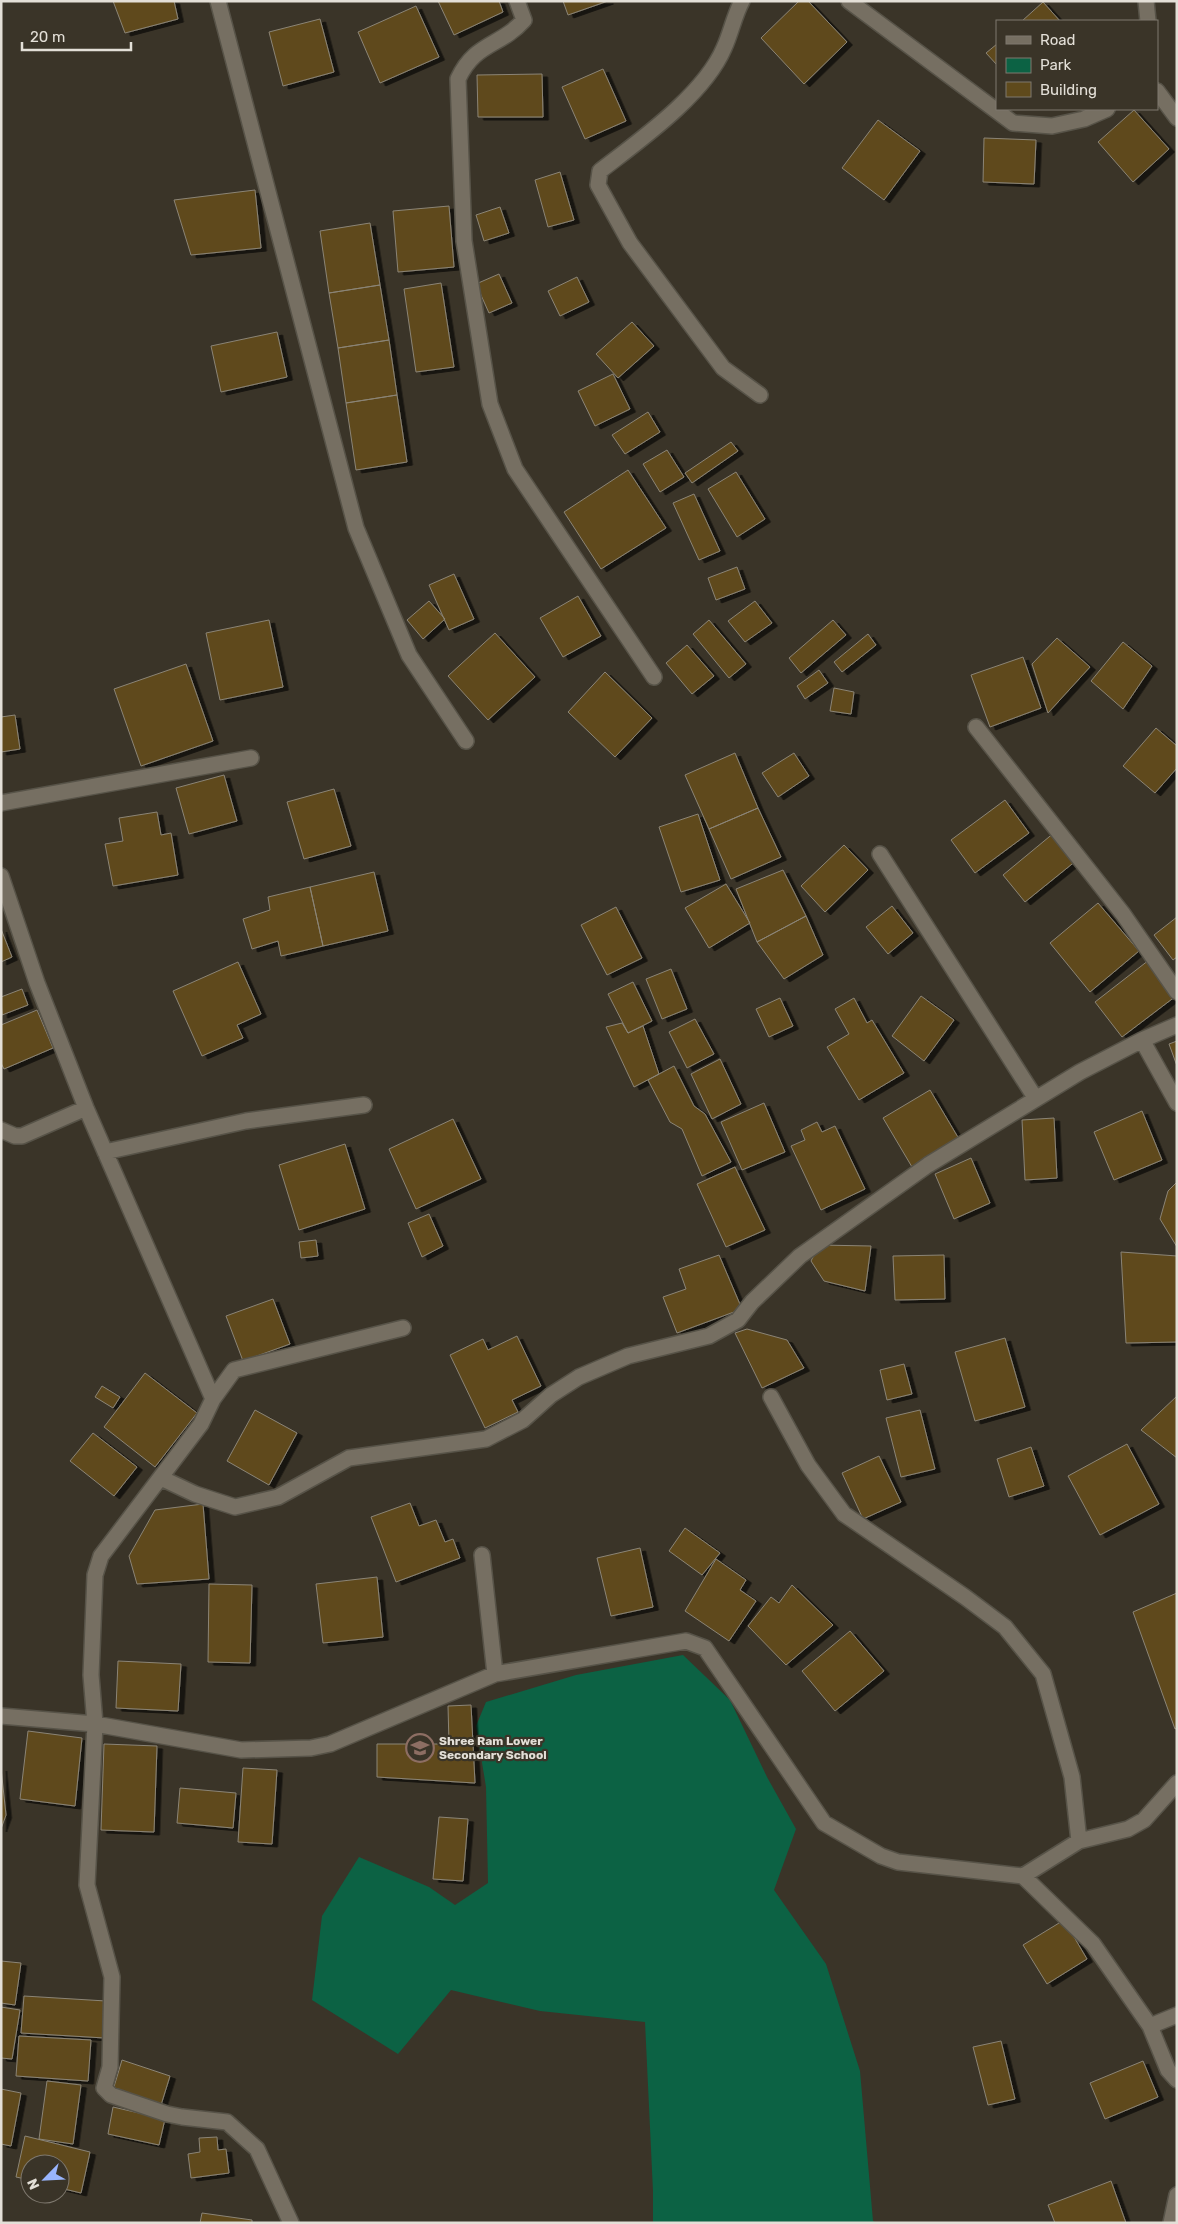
<svg xmlns="http://www.w3.org/2000/svg" width="1178" height="2224" viewBox="0 0 1178 2224" font-family="Rubik,sans-serif">
<style>
.green{fill:#0c6244}
.building{fill:#5f4a1c;stroke:#8b8476;filter:url(#shadow)}
.lines{fill:none;stroke-linecap:round;stroke-linejoin:round}
.minor-casing{stroke:#575348;stroke-width:18}
.minor{stroke:#766f62;stroke-width:15}
.labels{text-anchor:middle;dominant-baseline:central;stroke-width:4.5;stroke-linejoin:round;paint-order:stroke}
.poi-label{font-size:12px;font-weight:bold;fill:#e3dfd7;stroke:#3a3428;text-anchor:start}
</style>
<defs>
<filter id="shadow"><feDropShadow dx="5.5" dy="3" stdDeviation="0" flood-color="#0009"/></filter>
</defs>
<rect width="100%" height="100%" fill="#3a3428"/>
<path class="green" d="M683,1655L730,1700L767,1777L796,1829L774,1890L826,1964L860,2071L873,2221L877,2223H653V2191L645,2022L540,2011L451,1990L398,2054L312,2000L322,1916L359,1857L429,1887L455,1905L488,1883L486,1787L476,1726L486,1702L576,1675Z"/>
<path class="building" d="M113,1H174L178,19L125,33Z
M438,1H499L503,12L454,35Z
M563,1H608L568,15Z
M799,1H808L847,42L804,84L761,38Z
M1043,2L1060,21H1022Z
M416,6L439,57L380,83L358,32Z
M320,19L334,72L283,86L269,32Z
M997,44V65L986,53Z
M603,69L626,121L585,139L562,87Z
M542,74L543,117H478L477,75Z
M1134,110L1169,149L1133,182L1098,142Z
M878,120L920,151L884,200L842,168Z
M984,138L1036,140L1034,184L983,182Z
M560,172L574,220L548,227L535,180Z
M255,190L261,248L191,255L174,200Z
M449,206L454,267L398,272L393,211Z
M500,207L509,233L484,241L476,215Z
M370,223L380,285L329,293L320,231Z
M499,274L512,303L489,313L476,284Z
M577,277L589,302L560,316L548,291Z
M441,283L454,367L416,372L404,289Z
M380,285L389,340L338,348L329,293Z
M632,322L654,346L618,378L596,354Z
M277,332L287,377L221,392L211,346Z
M389,340L397,395L346,403L338,348Z
M613,374L630,409L595,426L578,391Z
M397,395L407,462L356,470L346,403Z
M648,412L660,432L625,454L612,435Z
M731,442L738,451L692,483L685,473Z
M667,450L684,477L660,492L643,464Z
M628,470L666,528L601,569L564,512Z
M736,472L765,519L737,537L708,489Z
M694,494L720,551L699,560L673,503Z
M737,567L745,589L716,600L708,578Z
M454,574L474,619L449,630L429,585Z
M578,596L601,636L563,657L540,618Z
M429,601L445,619L423,639L407,620Z
M755,601L772,623L745,642L728,621Z
M269,620L283,687L220,700L206,633Z
M709,620L746,664L729,678L693,634Z
M833,620L846,635L801,673L789,658Z
M495,633L535,677L488,720L448,676Z
M868,634L876,645L842,672L834,662Z
M1057,638L1090,667L1048,713L1032,664Z
M1123,642L1152,666L1123,709L1091,681Z
M687,645L714,676L692,694L666,663Z
M1023,657L1041,708L990,727L971,675Z
M186,664L213,741L141,766L114,689Z
M819,670L828,683L805,699L797,686Z
M605,672L652,718L615,757L568,712Z
M834,688L854,692L851,714L830,711Z
M15,715L20,749L1,752V717Z
M1156,728L1177,746V768L1155,793L1123,766Z
M735,753L758,808L709,829L685,775Z
M794,753L809,776L778,797L762,773Z
M224,775L237,821L189,834L176,788Z
M334,789L351,846L304,859L287,802Z
M1005,800L1029,833L975,873L951,840Z
M758,808L781,857L731,879L709,829Z
M157,812L161,835L171,833L178,875L113,886L105,844L123,841L119,818Z
M698,814L720,880L681,892L659,827Z
M1055,832L1077,860L1025,902L1003,875Z
M844,845L868,870L825,912L801,886Z
M783,870L806,916L757,942L736,889Z
M374,872L388,931L323,946L310,887Z
M726,884L750,923L709,948L685,908Z
M310,887L323,946L281,956L278,941L252,949L243,919L270,910L268,897Z
M1098,903L1139,951L1090,992L1050,943Z
M892,906L913,933L888,954L866,927Z
M616,907L642,958L607,975L581,925Z
M806,916L823,955L784,979L757,942Z
M1177,917V957L1173,960L1154,935Z
M1,929L12,957L1,962Z
M1149,960L1176,996L1122,1037L1095,1002Z
M238,962L261,1014L237,1025L243,1038L202,1056L173,991Z
M671,969L687,1009L662,1019L646,979Z
M633,982L652,1021L628,1033L608,994Z
M22,989L28,1005L2,1015L1,997Z
M921,996L954,1020L924,1061L892,1036Z
M780,998L793,1026L769,1037L756,1009Z
M854,998L867,1023L872,1020L904,1073L859,1100L827,1047L849,1034L835,1009Z
M37,1010L53,1048L4,1069L1,1063V1025Z
M695,1019L714,1054L687,1068L669,1032Z
M622,1023L628,1033L643,1026L659,1074L634,1087L606,1027Z
M1177,1041V1066L1169,1044Z
M720,1059L741,1104L712,1119L691,1074Z
M674,1066L694,1106L705,1114L731,1162L702,1176L682,1129L670,1122L648,1080Z
M930,1090L959,1139L912,1167L883,1118Z
M764,1103L785,1152L742,1170L721,1122Z
M1142,1111L1162,1160L1114,1180L1094,1132Z
M1054,1118L1057,1178L1025,1180L1022,1120Z
M453,1119L481,1179L416,1209L389,1149Z
M817,1122L822,1132L835,1126L865,1189L821,1210L791,1146L805,1140L801,1130Z
M345,1144L365,1209L299,1230L279,1165Z
M971,1158L990,1203L954,1219L935,1174Z
M735,1167L765,1230L726,1247L697,1184Z
M1177,1182V1247L1160,1219L1168,1191Z
M429,1214L443,1246L422,1257L408,1223Z
M316,1240L318,1256L301,1258L299,1242Z
M819,1245L871,1246L865,1291L824,1281L811,1261Z
M1121,1252L1177,1256V1342L1126,1343Z
M719,1255L742,1309L677,1333L663,1297L686,1289L679,1269Z
M944,1255L945,1299L895,1300L893,1256Z
M273,1299L290,1344L243,1361L226,1316Z
M747,1329L787,1340L804,1368L762,1388L735,1333Z
M517,1336L541,1386L512,1400L518,1412L485,1428L450,1355L483,1339L488,1350Z
M1005,1338L1025,1407L975,1421L955,1352Z
M904,1364L912,1394L887,1400L880,1370Z
M145,1373L197,1413L155,1467L104,1427Z
M102,1386L120,1397L113,1408L95,1397Z
M1177,1396V1458L1141,1430Z
M255,1410L297,1433L269,1485L227,1461Z
M920,1410L935,1469L901,1477L886,1418Z
M93,1433L137,1467L114,1496L70,1461Z
M1127,1444L1159,1504L1100,1535L1068,1476Z
M1031,1447L1044,1486L1009,1497L997,1459Z
M879,1456L901,1502L863,1519L842,1473Z
M410,1503L419,1526L436,1520L445,1542L453,1539L460,1558L396,1582L371,1517Z
M203,1504L209,1579L137,1584L129,1556L155,1510Z
M685,1528L720,1553L702,1575L669,1551Z
M640,1548L653,1607L611,1616L597,1558Z
M716,1559L746,1580L740,1590L756,1601L729,1641L685,1611Z
M377,1577L383,1637L323,1643L316,1584Z
M209,1584L252,1585L250,1663L208,1662Z
M792,1585L833,1625L786,1665L748,1626L771,1597L779,1603Z
M1177,1593V1728L1175,1729L1133,1612Z
M850,1631L884,1671L835,1711L802,1671Z
M118,1661L181,1664L178,1711L116,1708Z
M471,1705L475,1783L377,1777V1744H449L448,1706Z
M28,1731L82,1738L75,1806L20,1799Z
M104,1744L157,1746L154,1832L101,1830Z
M1,1768L6,1815L1,1829Z
M243,1768L277,1770L272,1844L238,1842Z
M180,1788L236,1793L233,1828L177,1823Z
M439,1817L468,1819L463,1881L433,1879Z
M1064,1920L1087,1959L1047,1984L1023,1945Z
M1,1961L21,1963L15,2005L1,2003Z
M24,1996L106,2001L105,2038L21,2033Z
M1,2007L20,2010L12,2059L1,2058Z
M19,2036L91,2040L88,2081L16,2076Z
M1001,2041L1015,2099L988,2105L973,2047Z
M122,2060L170,2076L161,2105L113,2090Z
M1143,2061L1158,2097L1105,2119L1090,2083Z
M47,2081L81,2085L73,2144L39,2139Z
M1,2089L21,2093L11,2146L1,2144Z
M113,2107L165,2119L159,2145L108,2134Z
M25,2136L90,2152L81,2193L60,2188V2164H30V2180L16,2177Z
M217,2137L218,2150L226,2149L229,2173L191,2178L188,2154L200,2152L199,2138Z
M1111,2181L1126,2223H1055L1048,2205Z
M202,2213L252,2220V2223H200Z"/>
<g class="lines">
<defs>
<path id="minor" d="M218,1L356,528L409,655L466,741
M517,1L524,20C500,47 475,42 458,79L464,241L490,404L515,469L654,677
M742,1C734,16 731,33 724,48C704,95 640,140 600,171L598,185L630,243L723,368L760,395
M849,1L1013,123L1052,126L1084,119L1107,109
M1146,1L1148,21
M1157,91L1177,118
M976,727L1123,914L1177,992
M1,803L251,758
M880,854L1036,1099
M1,876L37,983L86,1108L213,1399L201,1424L101,1556L95,1575L91,1675L95,1724L87,1885L112,1977L110,2067L104,2088L111,2095L167,2114L182,2117L227,2122L257,2149L291,2223
M1142,1040L1177,1025
M1,1130L15,1136H22L86,1108
M105,1152L246,1121L364,1105
M771,1397L808,1465L844,1514L965,1597L1005,1627L1043,1674L1072,1777L1079,1841
M213,1399L234,1370L403,1328
M161,1478L195,1494L235,1507L278,1497L349,1458L486,1439L523,1420L551,1395L579,1377L628,1356L709,1336L738,1320L752,1302L800,1256L928,1165L1080,1072L1142,1040L1177,1103
M482,1555L495,1674
M1,1716L95,1724L241,1750L311,1748L330,1744L495,1674L686,1641L705,1648L824,1823L881,1856L898,1862L1023,1876L1093,1944L1150,2026L1168,2070L1177,2080
M1023,1876L1079,1841L1128,1829L1144,1820L1177,1783
M1150,2026L1177,2015
M1171,2223L1177,2195"/>
</defs>
<use href="#minor" class="minor-casing"/>
<use href="#minor" class="minor"/>
</g>
<defs>
<symbol id="school-ring" viewBox="-11 -11 22 22"><circle r="9.5" fill="#3a3428" stroke="#8d6e63" stroke-width="1.5"/><path d="M0-5L7-2L0 1L-7-2ZM-4 1L0 2.5L4 1V4Q0 6-4 4Z" fill="#8d6e63"/></symbol>
</defs>
<g fill-rule="evenodd">
<use href="#school-ring" x="404" y="1732" width="32" height="32"/>
</g>
<g class="labels">
<g class="poi-label">
<text x="439" y="1741">Shree Ram Lower<tspan x="439" dy="14">Secondary School</tspan></text>
</g>
</g>
<rect width="1178" height="2224" fill="none" stroke="#e3dfd7" stroke-width="5"/>
<rect x="996" y="20" width="162" height="90" fill="#3a3428" stroke="#7e786e"/>
<rect x="1006" y="36" width="25" height="8" fill="#766f62" stroke="#7e786e"/>
<text x="1040" y="45" font-size="15" fill="#e3dfd7">Road</text>
<rect x="1006" y="58" width="25" height="15" fill="#0c6244" stroke="#7e786e"/>
<text x="1040" y="70" font-size="15" fill="#e3dfd7">Park</text>
<rect x="1006" y="82" width="25" height="15" fill="#5f4a1c" stroke="#7e786e"/>
<text x="1040" y="95" font-size="15" fill="#e3dfd7">Building</text>
<g transform="translate(45 2179) rotate(246)"><circle r="24" fill="#3a3428" stroke="#7e786e"/>
<path d="M0-4L9 19L0 12L-9 19Z" fill="#99b5fd"/>
<text y="-8" font-size="14" font-weight="bold" text-anchor="middle" fill="#e3dfd7">N</text>
</g>
<path d="M22 42v8h109v-8" fill="none" stroke="#e3dfd7" stroke-width="2.5"/>
<text x="30" y="42" font-size="15" fill="#e3dfd7" stroke="#3a3428" stroke-width="4" paint-order="stroke">20 m</text>
</svg>
